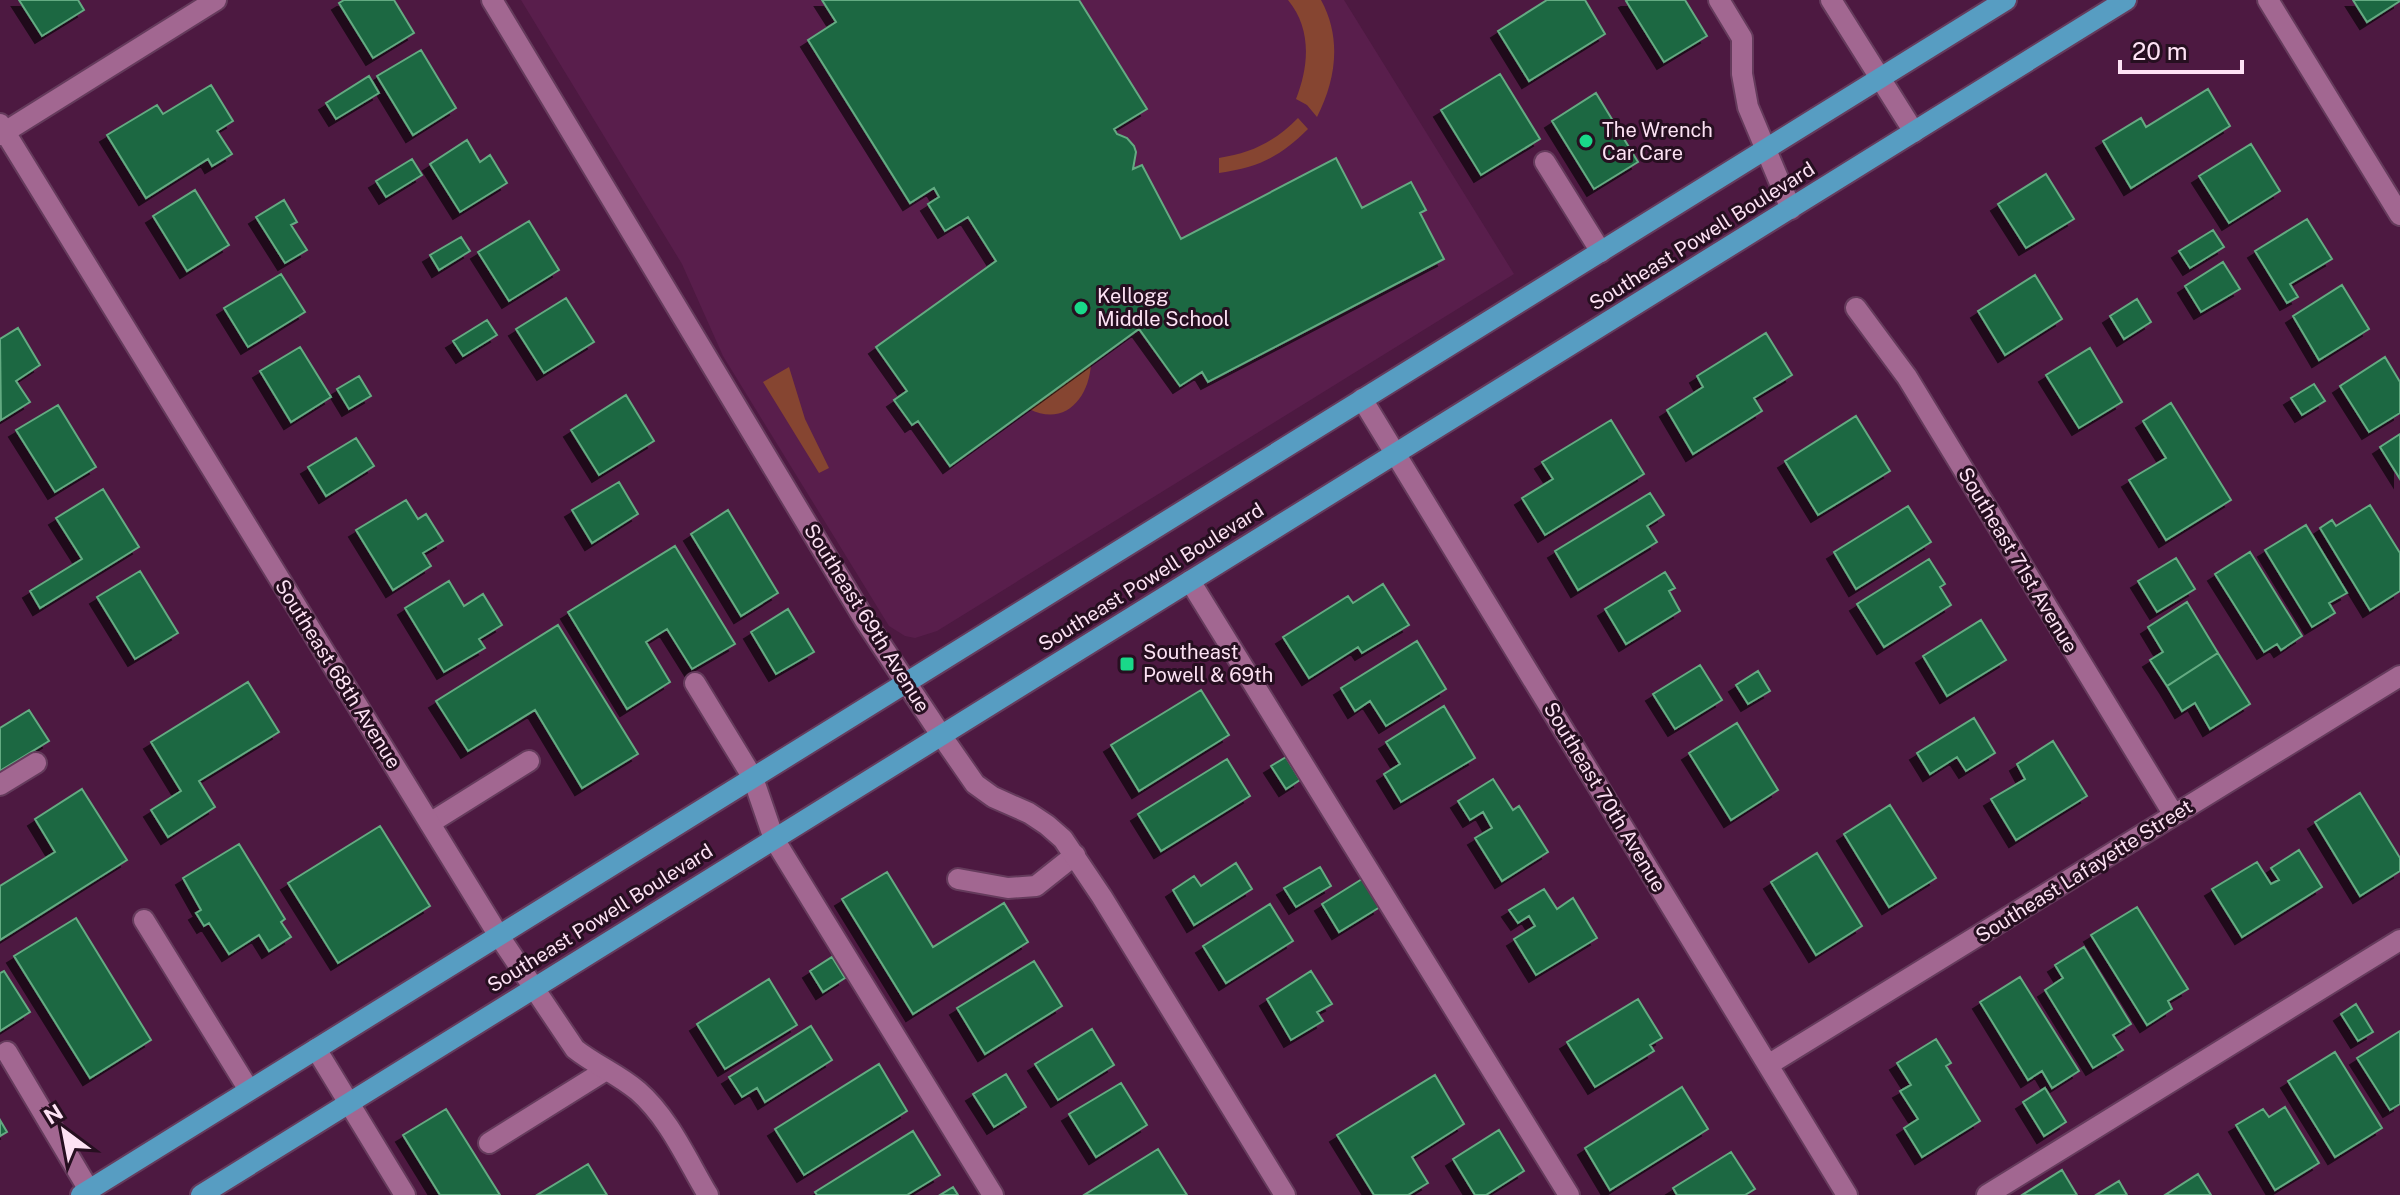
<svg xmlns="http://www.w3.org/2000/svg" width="2400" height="1195" viewBox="0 0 2400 1195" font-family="'Public Sans',sans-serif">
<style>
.built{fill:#591e4c}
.green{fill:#864531}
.building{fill:#1c6843;stroke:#64ab82;stroke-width:2;filter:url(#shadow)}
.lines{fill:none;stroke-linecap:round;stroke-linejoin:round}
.service-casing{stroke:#653b5c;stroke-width:24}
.minor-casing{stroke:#653b5c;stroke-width:24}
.tertiary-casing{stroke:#653b5c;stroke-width:24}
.primary-casing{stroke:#653b5c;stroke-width:24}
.service{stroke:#a26791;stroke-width:20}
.minor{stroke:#a26791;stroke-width:20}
.tertiary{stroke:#a26791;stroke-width:20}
.primary{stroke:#579dc2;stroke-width:20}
.poi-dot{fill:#19d989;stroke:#260f20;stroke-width:3}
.labels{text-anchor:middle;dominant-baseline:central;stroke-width:6;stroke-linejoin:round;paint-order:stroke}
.poi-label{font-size:20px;fill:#fde2f4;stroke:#260f20;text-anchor:start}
.street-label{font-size:20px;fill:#fde2f4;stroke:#260f20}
</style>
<defs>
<filter id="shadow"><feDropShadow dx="-7" dy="7" stdDeviation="0" flood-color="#0009"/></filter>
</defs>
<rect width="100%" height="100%" fill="#4d1941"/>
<path class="built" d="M521,0H1344L1514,274L937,631L915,638L905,636L889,626L723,356L682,264Z"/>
<path class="green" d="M1288,0H1321C1342,38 1336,80 1317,117L1307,105L1296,99C1309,66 1312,29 1288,0Z
M1298,118L1308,129C1280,157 1259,167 1219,173V158C1252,153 1274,142 1298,118Z
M1091,364C1089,398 1065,427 1029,409Z
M789,367L805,419L829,468L819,473L763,382Z"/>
<path class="building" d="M19,0H78L84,10L42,36Z
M344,0H394L414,33L373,58L339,3Z
M822,0H1079L1147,109L1114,129L1117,134L1127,138L1134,146L1136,152L1133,169L1142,165L1181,239L1336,158L1362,208L1411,182L1426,210L1420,213L1444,259L1208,382L1202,372L1180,386L1139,329L950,466L918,421L912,425L894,400L907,391L876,347L996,261L968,217L945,231L928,204L939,197L934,188L910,203L808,40L836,22Z
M1547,0H1585L1605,34L1529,81L1498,31Z
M1628,0H1685L1707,36L1664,62L1626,1Z
M2353,0H2400V1L2367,22Z
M421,50L456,108L413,135L377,76Z
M1500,74L1540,139L1481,175L1441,110Z
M369,76L379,93L336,119L326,103Z
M211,85L233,121L217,131L232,154L212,166L208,159L146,198L107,135L157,105L163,114Z
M2208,89L2230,126L2131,188L2103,141L2141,118L2146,127Z
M1596,93L1638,162L1594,189L1552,121Z
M467,140L480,162L490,155L507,183L460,212L430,164Z
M2251,144L2280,191L2229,223L2199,176Z
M412,159L422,175L386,197L376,181Z
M2046,174L2074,219L2026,248L1998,204Z
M195,190L229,245L187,271L153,216Z
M284,200L297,222L291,225L307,250L285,263L256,217Z
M2307,219L2332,259L2290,284L2298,297L2287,303L2255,251Z
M529,221L559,270L509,301L478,252Z
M2213,230L2224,247L2190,268L2179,251Z
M461,237L470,251L439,270L430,255Z
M2223,262L2240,289L2201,312L2185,286Z
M281,274L305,312L248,347L224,308Z
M2035,275L2062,319L2005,355L1978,311Z
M2342,285L2369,329L2319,360L2293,316Z
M566,298L594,342L544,373L516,329Z
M2137,299L2151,322L2124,339L2110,316Z
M487,320L497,335L463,356L453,341Z
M18,328L40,365L16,381L30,402L1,420L0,339Z
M1766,333L1792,375L1754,398L1762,411L1693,454L1667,410L1703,387L1697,376Z
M300,347L331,397L291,422L260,371Z
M2090,348L2122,402L2079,428L2046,375Z
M2385,357L2400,382V413L2369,432L2340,386Z
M359,376L371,396L349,409L337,389Z
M2314,384L2325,401L2302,415L2291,398Z
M626,395L654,441L599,475L571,430Z
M2171,403L2231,500L2166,540L2129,480L2166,458L2143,421Z
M58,405L96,467L55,492L16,430Z
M1856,416L1890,471L1818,515L1785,461Z
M1611,420L1644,474L1545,535L1522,498L1553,479L1542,462Z
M2400,434V479L2380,447Z
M356,438L374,466L326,496L308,467Z
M619,482L638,514L592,543L572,510Z
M103,489L139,547L40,608L30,591L82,559L56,518Z
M1650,493L1664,515L1647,526L1657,542L1578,590L1555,551Z
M406,500L418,519L426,514L443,541L423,553L431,566L393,590L356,530Z
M2370,505L2400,553V591L2370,610L2320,528L2332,520L2336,526Z
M1908,506L1931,542L1856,589L1834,552Z
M728,510L778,593L741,616L691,534Z
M2306,525L2347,593L2329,603L2335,613L2312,627L2265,550Z
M675,546L735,644L692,669L667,629L646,642L670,682L627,709L568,612Z
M2250,552L2302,636L2281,650L2277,644L2264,652L2215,574Z
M2176,558L2195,589L2157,612L2138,581Z
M1929,559L1945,584L1940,587L1951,605L1884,647L1857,604Z
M140,571L178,633L135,659L97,597Z
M1665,572L1675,588L1669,591L1680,611L1626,644L1605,609Z
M449,581L464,606L483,594L502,625L479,639L485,648L444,672L405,608Z
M1383,584L1409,625L1362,653L1358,647L1309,678L1283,637L1348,596L1353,603Z
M2187,602L2218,653L2167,686L2150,660L2163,652L2148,627Z
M788,609L814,652L776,674L751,632Z
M1981,620L2006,660L1947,696L1923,656Z
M558,625L638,754L582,788L535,710L468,751L436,701Z
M1417,641L1446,689L1386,726L1370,701L1355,711L1341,688Z
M2218,653L2250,704L2210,729L2195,703L2182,711L2167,686Z
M1700,665L1722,700L1675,729L1653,694Z
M1758,671L1770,691L1748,704L1736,685Z
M248,682L279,732L199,781L215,807L168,837L151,810L181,791L151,742Z
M1201,690L1229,735L1139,791L1111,745Z
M1444,706L1475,758L1401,802L1384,774L1400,764L1386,742Z
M29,710L49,741L0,771V728Z
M1974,718L1995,753L1966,771L1957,757L1930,774L1917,753Z
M1737,723L1778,790L1731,820L1689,753Z
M2053,741L2087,796L2016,840L1991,799L2025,779L2017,764Z
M1286,757L1300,780L1286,789L1271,766Z
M1227,759L1250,796L1161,851L1138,814Z
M1493,779L1513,810L1519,806L1548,852L1502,881L1475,838L1492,828L1483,812L1470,820L1458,801Z
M82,789L127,860L0,940V886L55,852L35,819Z
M2360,793L2400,858V871L2360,896L2315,822Z
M1890,805L1936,878L1889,907L1844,834Z
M380,826L430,906L338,963L288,883Z
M239,844L285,919L281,922L291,937L269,951L259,935L229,954L209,923L204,926L196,913L201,910L183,878Z
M2299,850L2322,887L2242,937L2212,889L2257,862L2271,884L2279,880L2271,868Z
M1817,853L1862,926L1816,955L1771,882Z
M1236,863L1252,889L1194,925L1173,890L1194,876L1201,886Z
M1320,867L1331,886L1296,907L1284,888Z
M887,872L933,947L1004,903L1028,942L913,1014L842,899Z
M1362,879L1380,907L1339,932L1322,904Z
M1544,889L1557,909L1573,898L1597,938L1536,975L1514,939L1535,926L1529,916L1518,923L1509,910Z
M1270,904L1293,941L1226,983L1203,946Z
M2137,907L2188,989L2168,1001L2172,1009L2147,1025L2091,935Z
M76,918L151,1040L90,1078L14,956Z
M2084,947L2131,1024L2113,1035L2123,1050L2093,1068L2045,990L2063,978L2055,965Z
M832,957L845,978L823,992L810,971Z
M1034,961L1062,1006L985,1054L957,1008Z
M4,971L30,1012L0,1031V973Z
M1311,971L1332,1004L1317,1012L1323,1021L1291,1040L1267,999Z
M2020,977L2079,1071L2052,1088L2042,1071L2028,1080L1980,1002Z
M769,979L797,1025L725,1069L697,1024Z
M1638,999L1662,1038L1650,1045L1654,1051L1595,1087L1567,1042Z
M2356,1004L2373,1032L2358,1041L2341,1014Z
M811,1026L832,1060L765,1102L757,1088L742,1097L729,1077Z
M1092,1029L1114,1065L1058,1100L1035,1064Z
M2400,1031V1104L2390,1110L2357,1058Z
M1936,1039L1951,1063L1946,1066L1980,1121L1922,1157L1904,1128L1918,1119L1900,1091L1911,1085L1897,1063Z
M2335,1052L2382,1128L2335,1157L2288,1081Z
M879,1064L907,1111L804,1175L775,1129Z
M1006,1074L1026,1107L994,1127L973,1094Z
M1435,1075L1464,1124L1412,1157L1428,1183L1408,1195H1374L1337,1135Z
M1121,1083L1147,1125L1096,1157L1069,1114Z
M1682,1087L1708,1129L1610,1190L1585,1148Z
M2045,1088L2066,1122L2044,1136L2023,1102Z
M2285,1107L2319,1163L2275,1190L2236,1125L2263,1109L2269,1117Z
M446,1109L500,1195H440L403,1135Z
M0,1120L7,1132L0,1136Z
M1499,1130L1524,1171L1486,1195H1475L1453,1159Z
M913,1131L940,1175L907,1195H817L815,1192Z
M1158,1149L1187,1195H1084Z
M1731,1152L1755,1189L1745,1195H1677L1673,1188Z
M588,1164L607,1195H537Z
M2062,1170L2077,1195H2022Z
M2198,1174L2211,1195H2165Z
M2119,1181L2127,1195H2096Z
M953,1187L958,1195H940Z"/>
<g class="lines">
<defs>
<path id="service" d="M1719,0L1742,38V74L1748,107L1791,209
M1545,162L1601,252
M1190,581L1569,1195
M695,683L753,778L774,839L993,1195
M0,785L36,763
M430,823L529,761
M958,879L1008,888L1036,886L1075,855
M144,920L249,1090
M316,1049L405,1195
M7,1052L89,1190
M489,1143L606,1070
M1987,1195L2400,940"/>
<path id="minor" d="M492,0L866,622L941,735L975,784L993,797L1029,813L1047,825L1063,839L1102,897L1285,1195
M2268,0L2400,215
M0,124L499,936L575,1049C595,1065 618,1074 638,1091C669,1118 687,1160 708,1195
M0,135L216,0
M1856,308L1907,377L2174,815
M1362,399L1847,1195
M1768,1065L2400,676"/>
<path id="tertiary" d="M1831,0L1914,132"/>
<path id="primary" d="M81,1195L2006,0
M201,1195L2126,0"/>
</defs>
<use href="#service" class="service-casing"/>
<use href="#minor" class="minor-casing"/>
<use href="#tertiary" class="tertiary-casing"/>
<use href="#primary" class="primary-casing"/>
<use href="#service" class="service"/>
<use href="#minor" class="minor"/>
<use href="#tertiary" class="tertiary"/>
<use href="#primary" class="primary"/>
</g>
<g class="poi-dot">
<circle cx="1586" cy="141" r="8"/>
<circle cx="1081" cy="308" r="8"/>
<rect x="1119" y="656" width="16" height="16" rx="4"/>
</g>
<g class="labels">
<g class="poi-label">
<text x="1602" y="130">The Wrench<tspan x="1602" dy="23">Car Care</tspan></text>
<text x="1097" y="296">Kellogg<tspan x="1097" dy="23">Middle School</tspan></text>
<text x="1143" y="652">Southeast<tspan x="1143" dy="23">Powell &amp; 69th</tspan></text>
</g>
<g class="street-label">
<text transform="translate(1702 236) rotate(-32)">Southeast Powell Boulevard</text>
<text transform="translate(2018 560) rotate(59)">Southeast 71st Avenue</text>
<text transform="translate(1151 577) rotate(-32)">Southeast Powell Boulevard</text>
<text transform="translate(867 618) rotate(58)">Southeast 69th Avenue</text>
<text transform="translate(338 674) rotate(58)">Southeast 68th Avenue</text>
<text transform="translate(1605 797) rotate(59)">Southeast 70th Avenue</text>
<text transform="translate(2084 871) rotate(-32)">Southeast Lafayette Street</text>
<text transform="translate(600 918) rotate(-32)">Southeast Powell Boulevard</text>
</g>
</g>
<g transform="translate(64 1131) rotate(328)" stroke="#260f20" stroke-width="6" paint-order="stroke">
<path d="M0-6L14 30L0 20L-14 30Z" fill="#fde2f4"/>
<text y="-12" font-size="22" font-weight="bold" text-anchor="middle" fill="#fde2f4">N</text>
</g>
<path d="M2120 60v12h122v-12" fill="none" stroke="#fde2f4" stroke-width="4"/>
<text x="2132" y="60" font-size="24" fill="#fde2f4" stroke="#260f20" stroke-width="6" paint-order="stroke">20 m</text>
</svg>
